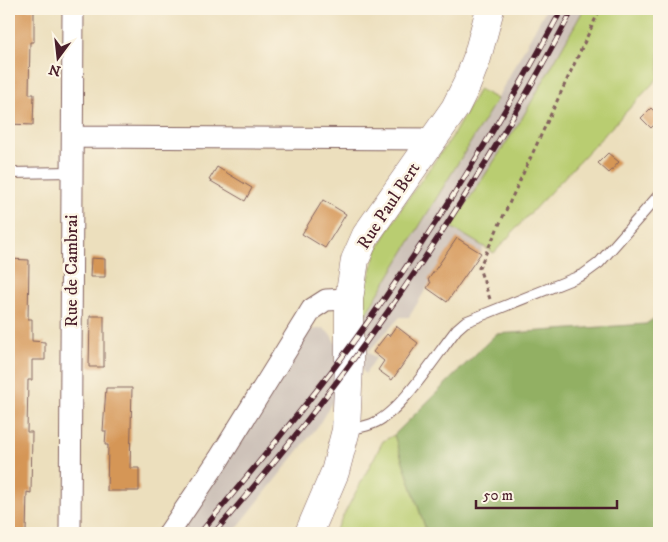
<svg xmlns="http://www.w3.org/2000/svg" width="668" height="542" viewBox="0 0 668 542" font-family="'IM FELL DW Pica',serif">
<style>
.industrial{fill:#cec2b9}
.green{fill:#b9cd71;stroke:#82764e}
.forest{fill:#92b063;stroke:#6e6847}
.building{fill:#d59657}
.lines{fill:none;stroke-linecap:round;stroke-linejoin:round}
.lane-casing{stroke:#83625e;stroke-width:12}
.street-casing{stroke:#83625e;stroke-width:23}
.secondary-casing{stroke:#83625e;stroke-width:29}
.path{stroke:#83625e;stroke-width:3;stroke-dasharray:4 4;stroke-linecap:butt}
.lane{stroke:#fff;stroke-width:10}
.street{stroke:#fff;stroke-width:21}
.secondary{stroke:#fff;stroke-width:28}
.rail-casing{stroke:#4a1f2b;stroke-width:5.5}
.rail{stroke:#fcf5e5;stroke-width:4;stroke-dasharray:11;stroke-linecap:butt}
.labels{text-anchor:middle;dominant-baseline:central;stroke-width:5;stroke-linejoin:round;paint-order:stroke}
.street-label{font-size:18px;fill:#4a1f2b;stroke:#fcf5e5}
</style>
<rect width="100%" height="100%" fill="#fcf5e5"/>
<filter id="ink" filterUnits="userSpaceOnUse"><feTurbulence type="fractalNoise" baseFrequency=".02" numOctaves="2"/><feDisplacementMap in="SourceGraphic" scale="10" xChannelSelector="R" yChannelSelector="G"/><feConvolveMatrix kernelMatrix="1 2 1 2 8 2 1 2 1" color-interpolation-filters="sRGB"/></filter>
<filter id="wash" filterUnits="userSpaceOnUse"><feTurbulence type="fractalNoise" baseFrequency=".0096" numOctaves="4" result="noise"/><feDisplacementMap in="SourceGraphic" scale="20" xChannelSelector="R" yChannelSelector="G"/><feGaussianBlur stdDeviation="1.12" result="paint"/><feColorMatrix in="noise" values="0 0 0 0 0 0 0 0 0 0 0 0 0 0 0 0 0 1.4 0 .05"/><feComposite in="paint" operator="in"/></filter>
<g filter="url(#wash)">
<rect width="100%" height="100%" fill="#ecdfbd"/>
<path class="industrial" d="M546,9H607L481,253L457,238L409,317H400L368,352L376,358L365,374L358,364L345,380L318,426L233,533H177L307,331L323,328L331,335L336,344L496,100Z"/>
<path class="green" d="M584,9H659V77L522,222L494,253L451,227L521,120Z
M479,89L497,99L358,327L363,298L377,250L402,207L452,137Z
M394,435L427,533H334L383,441Z"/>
<path class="forest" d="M659,315V533H427L394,435L496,334L646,324Z"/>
<g id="blocks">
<path class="building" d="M9,9H34V42H30L29,94H34L33,125L9,124Z
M651,108L659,116V120L651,128L641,118Z
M608,153L619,162L609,173L598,163Z
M217,167L252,188L245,201L209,180Z
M323,200L346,214L325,248L302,234Z
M457,238L481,253L447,302L427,288L431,282L428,280Z
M91,258L105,259V277H90Z
M9,259L29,260L28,319H32V341L45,342V360H32V380H28L27,432H32L31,493L27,492L26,533H9Z
M90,316H104V367H89Z
M396,326L418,343L392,380L378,370L384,361L373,352L387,334L389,336Z
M106,388H132L130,468H139V491H107L108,445H105L106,431H103Z"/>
</g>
</g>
<g filter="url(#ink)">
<use href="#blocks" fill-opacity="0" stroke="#83625e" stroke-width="1"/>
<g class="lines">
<defs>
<path id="lane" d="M9,173L72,172
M346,430C356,428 367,427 376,422C403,409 437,354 457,329L465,322L575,278L584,274L599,263L659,195"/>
<path id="street" d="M73,137L434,139
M70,533L73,9
M169,533L219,459L312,309L326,300L349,299"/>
<path id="secondary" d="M309,533L335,472L346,430L349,365V299L355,260L366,235L455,108L467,84L477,58L490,9"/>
</defs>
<use href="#lane" class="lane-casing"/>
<use href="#street" class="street-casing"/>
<use href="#secondary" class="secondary-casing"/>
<path class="path" d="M490,299L479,268L600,9"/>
<use href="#lane" class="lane"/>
<use href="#street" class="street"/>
<use href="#secondary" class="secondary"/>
<defs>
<path id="rail" d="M200,533C251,472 302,411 349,348C428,240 499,126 562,9
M214,533C353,374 474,196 573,9"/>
</defs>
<use href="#rail" class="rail-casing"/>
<use href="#rail" class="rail"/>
</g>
</g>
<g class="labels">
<g class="street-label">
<text transform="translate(389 206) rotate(-57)">Rue Paul Bert</text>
<text transform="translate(72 271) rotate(-90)">Rue de Cambrai</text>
</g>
</g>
<rect width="668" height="542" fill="none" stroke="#fcf5e5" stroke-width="30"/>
<g transform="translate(58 58) rotate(195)" stroke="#fcf5e5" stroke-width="4" paint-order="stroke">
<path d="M0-4L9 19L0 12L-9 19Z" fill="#4a1f2b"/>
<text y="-8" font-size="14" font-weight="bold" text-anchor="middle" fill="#4a1f2b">N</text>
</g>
<path d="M476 500v8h141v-8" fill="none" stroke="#4a1f2b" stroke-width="2.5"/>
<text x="483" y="500" font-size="15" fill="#4a1f2b" stroke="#fcf5e5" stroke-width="4" paint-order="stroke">50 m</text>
</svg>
